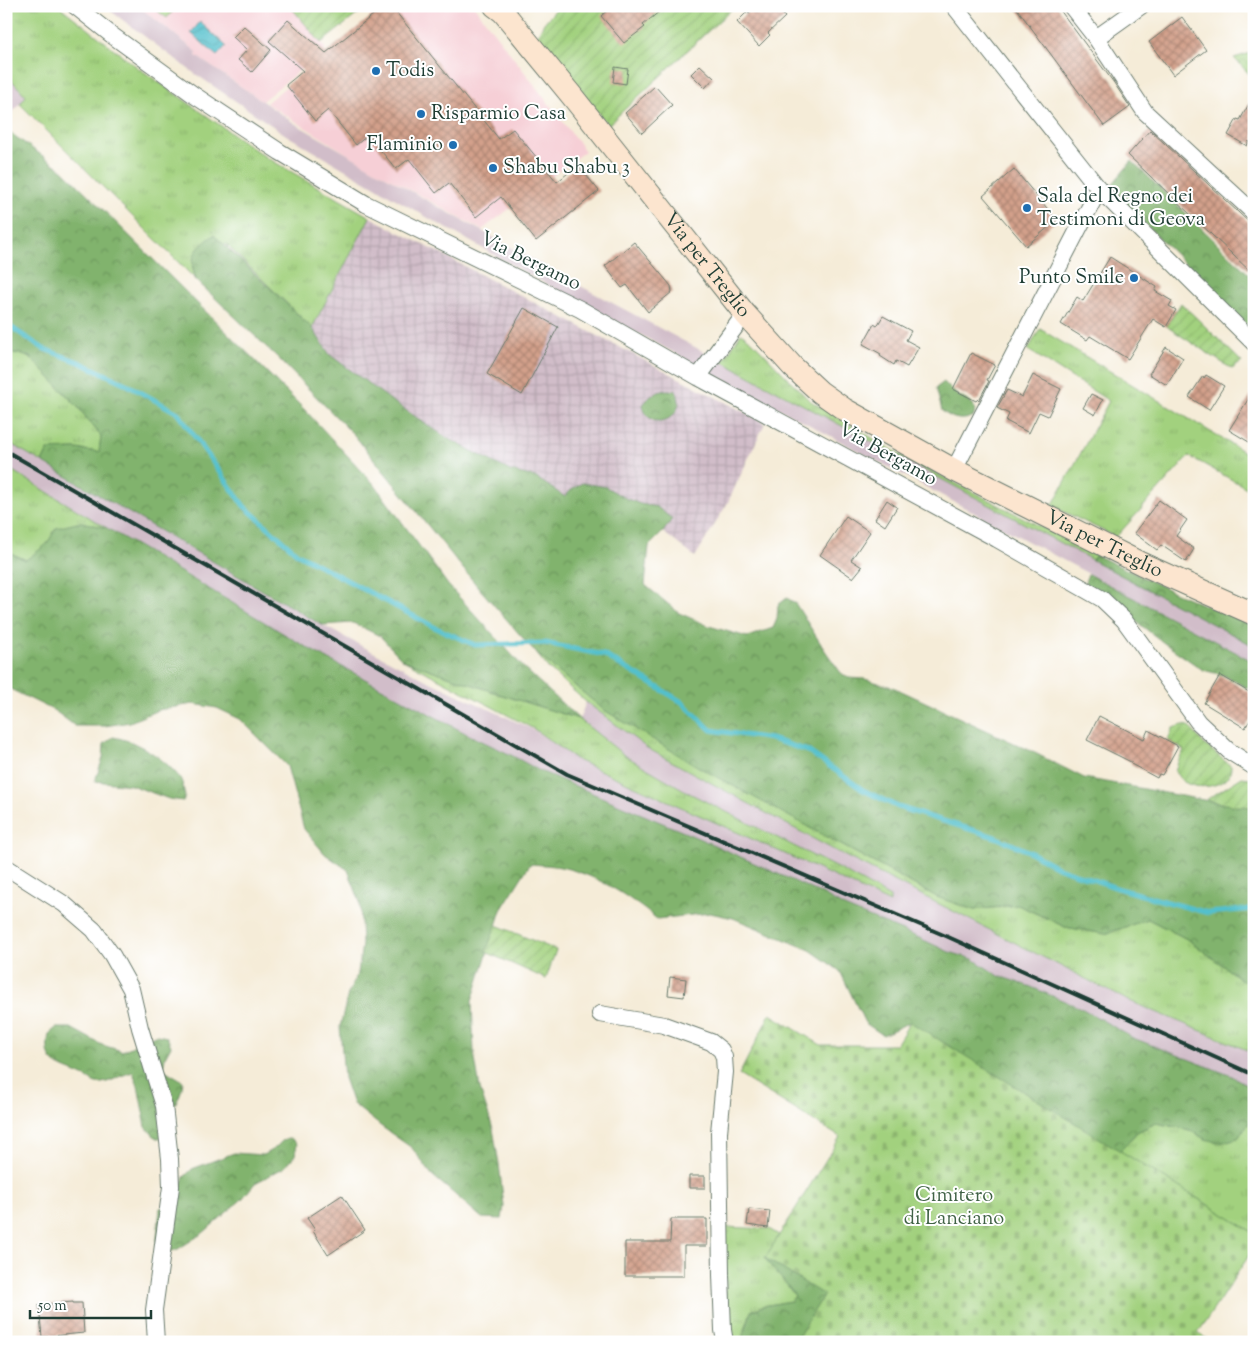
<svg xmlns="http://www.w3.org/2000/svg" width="1260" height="1348" viewBox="0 0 1260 1348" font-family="'Sorts Mill Goudy',serif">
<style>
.built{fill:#f6cfd6}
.industrial{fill:url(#industrial-grid)}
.railway{fill:#d1bdc9}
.grass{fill:url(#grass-tufts);stroke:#608759}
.forest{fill:url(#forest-crowns);stroke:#507850}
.cemetery{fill:url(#cemetery-stones);stroke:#608759}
.park{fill:url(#park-crowns);stroke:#608759}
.garden{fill:url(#garden-furrows);stroke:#608759}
.pitch{fill:#a2d17e;stroke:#608759}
.water{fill:url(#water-waves);stroke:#397e80}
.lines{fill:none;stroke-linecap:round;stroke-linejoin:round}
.stream{stroke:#53c0cc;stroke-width:5}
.building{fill:url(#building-cross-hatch)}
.street-casing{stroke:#6a7a6d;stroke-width:18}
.secondary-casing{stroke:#6a7a6d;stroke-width:24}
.street{stroke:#fff;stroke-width:16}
.secondary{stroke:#fce5cf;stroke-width:22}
.rail{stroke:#1f3d34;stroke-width:4}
.poi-dot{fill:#1f6fb2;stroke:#fff;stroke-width:2}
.labels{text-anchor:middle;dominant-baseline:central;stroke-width:4;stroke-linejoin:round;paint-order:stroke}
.poi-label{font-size:20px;fill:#1f3d34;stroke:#fff;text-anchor:start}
.street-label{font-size:20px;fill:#1f3d34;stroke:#fff}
.park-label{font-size:20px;fill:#406246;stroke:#fff}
</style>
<defs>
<pattern id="industrial-grid" width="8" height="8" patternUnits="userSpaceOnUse" patternTransform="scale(1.25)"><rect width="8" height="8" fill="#d1bdc9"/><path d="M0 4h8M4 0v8" fill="none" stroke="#b3a3ad"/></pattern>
<pattern id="grass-tufts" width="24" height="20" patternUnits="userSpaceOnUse" patternTransform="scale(1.25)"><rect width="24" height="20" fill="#a2d17e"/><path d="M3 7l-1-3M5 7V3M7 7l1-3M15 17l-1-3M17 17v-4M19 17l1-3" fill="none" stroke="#8bb46e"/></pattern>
<pattern id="forest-crowns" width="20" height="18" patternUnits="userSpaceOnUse" patternTransform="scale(1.25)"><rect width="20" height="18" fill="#81b36d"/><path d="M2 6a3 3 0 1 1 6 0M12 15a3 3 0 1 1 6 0" fill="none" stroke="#69935a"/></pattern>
<pattern id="cemetery-stones" width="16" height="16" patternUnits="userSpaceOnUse" patternTransform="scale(1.25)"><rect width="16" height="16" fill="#a2d17e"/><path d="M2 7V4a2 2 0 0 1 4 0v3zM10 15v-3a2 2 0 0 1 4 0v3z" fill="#8bb46e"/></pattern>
<pattern id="park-crowns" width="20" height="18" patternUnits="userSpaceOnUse" patternTransform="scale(1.25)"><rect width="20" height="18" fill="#a2d17e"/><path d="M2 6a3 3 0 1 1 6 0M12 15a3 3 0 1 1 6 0" fill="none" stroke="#8bb46e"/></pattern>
<pattern id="garden-furrows" width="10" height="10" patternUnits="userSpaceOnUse" patternTransform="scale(1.25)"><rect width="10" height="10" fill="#a2d17e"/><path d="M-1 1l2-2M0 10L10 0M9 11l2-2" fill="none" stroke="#8bb46e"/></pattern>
<pattern id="water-waves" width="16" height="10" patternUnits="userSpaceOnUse" patternTransform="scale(1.25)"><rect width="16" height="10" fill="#53c0cc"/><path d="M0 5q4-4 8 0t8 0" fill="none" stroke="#449da6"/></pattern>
<pattern id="building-cross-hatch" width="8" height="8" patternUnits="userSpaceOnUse" patternTransform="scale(1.25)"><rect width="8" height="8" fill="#d3a08b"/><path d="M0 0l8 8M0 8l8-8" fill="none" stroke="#ab8472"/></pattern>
</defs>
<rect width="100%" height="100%" fill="#fff"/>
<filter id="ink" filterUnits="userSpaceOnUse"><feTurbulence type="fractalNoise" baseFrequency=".02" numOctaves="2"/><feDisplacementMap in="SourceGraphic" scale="10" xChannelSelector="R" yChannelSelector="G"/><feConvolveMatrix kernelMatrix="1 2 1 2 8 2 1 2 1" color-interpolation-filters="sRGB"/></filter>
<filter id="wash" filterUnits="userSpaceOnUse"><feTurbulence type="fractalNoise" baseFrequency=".0096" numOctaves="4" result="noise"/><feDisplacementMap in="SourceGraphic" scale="20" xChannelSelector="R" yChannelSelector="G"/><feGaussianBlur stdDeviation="1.12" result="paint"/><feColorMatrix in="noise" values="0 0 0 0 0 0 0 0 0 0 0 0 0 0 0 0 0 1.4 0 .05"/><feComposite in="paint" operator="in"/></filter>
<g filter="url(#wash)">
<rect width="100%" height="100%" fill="#f5ecd8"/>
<path class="built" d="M138,6H290L326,49L262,101L196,56L197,52Z
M362,6H474L585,151L482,230L359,161L266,103L371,17Z"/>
<path class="industrial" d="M370,217L765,423L727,504L695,557L663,532L671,519L657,507L640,504L623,497L606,487L582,483L570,491L566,497L535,477L510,471L447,438L392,401L330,355L312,328Z"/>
<path class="railway" d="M104,6H138L197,52L196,56L294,123L437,206L575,283L1254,646V662L568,296L430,219L286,135L191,71Z
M6,74L26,96L6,120Z
M6,441L322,625L426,680L534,730L566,752L586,702L647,748L845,856L1125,999L1254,1053V1089L1232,1076L1133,1038L1081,1008L1031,987L999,976L973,959L949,952L917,937L844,907L820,893L712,844L540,771L511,755L467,734L311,650L6,467Z"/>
<path class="grass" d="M6,6H59L137,67L264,156L370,217L312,328L226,244L192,266L196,280L20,104L26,96L6,74Z
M1040,329L1254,458V492L1189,456L1116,537L1052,506L1109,401L1028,350Z
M741,333L753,342L809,400L899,454L1096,555L1092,560L723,362Z
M6,351L30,357L77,406L101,436L99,452L76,449L48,450L42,462L6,441Z
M6,467L107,528L81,522L26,560L6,551Z
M536,653L604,710L808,827L937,897L974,910L1018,905L1065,927L1105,934L1148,919L1189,940L1243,981L1254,982V1053L1125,999L845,856L647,748L586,702L549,669Z
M403,660L502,695L579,719L624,755L691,794L841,870L890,897V903L816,868L577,760L534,729Z
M1254,1120V1233L1120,1151L1137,1132L1156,1123L1190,1130L1205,1139L1238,1138L1248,1124Z
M724,1227L769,1229L779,1235L766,1258C775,1271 786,1282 795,1296L791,1301L763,1306L751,1311L741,1342H727Z"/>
<path class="forest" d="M6,130L64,171L302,407L374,484L448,585L523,667L579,719L502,695L403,660L380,636L353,623L322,625L42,462L48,450L76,449L99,452L101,436L77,406L30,357L6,351Z
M1132,161L1254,279V332L1109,188Z
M214,235L312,328L330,355L392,401L447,438L510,471L535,477L565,497L570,491L582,483L606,487L623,497L640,504L657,507L672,519L663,532L649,546L645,585L679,613L709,626L747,637L773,628L777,619L778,605L787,598L795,603L826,652L841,673L849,678L865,679L895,688L1027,749L1084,778L1236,806L1254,807V982L1243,981L1189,940L1148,919L1105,934L1065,927L1018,905L974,910L937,897L702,769L604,710L536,653L478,587L355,436L276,356L196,280C188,256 195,249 214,235Z
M944,382L956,394L973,404L975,410L974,416C962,422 952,419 942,411L936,388Z
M668,390L676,391C690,417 648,436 643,405C649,396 657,391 668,390Z
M81,522L107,528L311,650L467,734L511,755L540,771L712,844L820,893L844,907L917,937L949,952L973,959L999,976L1031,987L1081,1008L1133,1038L1232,1076L1254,1089V1120L1248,1124L1238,1138L1220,1143L1205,1139L1190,1130L1156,1123L1137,1132L1120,1151L910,1022L883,1035L865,1023L840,971L810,950L733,918L710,913L657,919C629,897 601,877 565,868C554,865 542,865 530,864L501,910L472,1001L474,1053L480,1089L493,1129L499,1164L504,1206L502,1219L482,1218L432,1175L412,1148L382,1127L353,1104L344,1078L340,1027L348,994L358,973L362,944L360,902L348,870L325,854L304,829L287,766L240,719L217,708L193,704L158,710L130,722L105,726H75L55,711L8,688L6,677V551L26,560L47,544L56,528Z
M1096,555L1176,593L1254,626V646L1092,560Z
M1088,574L1254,662V679L1249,689L1223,675L1203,670L1164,643L1085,582Z
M113,737C138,741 165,759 180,778C183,783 184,791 185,797L183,801L169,799L131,785L95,781L103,758L104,744Z
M56,1028H71L102,1045L122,1051L157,1035L167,1037L171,1046L165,1057L163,1069L183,1081C182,1096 175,1101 170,1115C167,1122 166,1130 164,1138H156L146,1127L138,1086L133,1072C122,1074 108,1085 96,1083C92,1082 87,1077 83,1076C59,1065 43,1066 49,1034Z
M291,1138L297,1144L295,1155L285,1167L255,1183L242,1199L203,1233L178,1249L155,1257L160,1208L173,1206L184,1177L192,1169L234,1153L263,1155L275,1148L282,1141Z
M765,1258L824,1295L795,1342H742L751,1311L763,1306L791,1301L795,1296C786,1282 774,1272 765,1258Z"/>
<path class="cemetery" d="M770,1014L821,1045H896L910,1022L1254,1233V1248L1198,1333L1211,1342H795L824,1295L765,1258L840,1137L739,1075Z"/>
<path class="park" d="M1254,52V79L1234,58Z"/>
<path class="garden" d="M290,6H362L364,9L321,43Z
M559,6H735L608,125L536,38L544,23Z
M1181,303L1242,362L1232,369L1169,328L1167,326Z
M1183,725L1189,726L1204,744L1231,766C1232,786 1201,791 1186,783C1181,781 1179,777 1175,772L1178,762L1184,750L1168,740L1173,728Z
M1242,777L1250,778L1254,781V807L1236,806L1206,800Z
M496,925L556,950L546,979L486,952Z"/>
<path class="pitch" d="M151,6H177L167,18Z"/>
<path class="water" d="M200,22L226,46L217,56L191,33Z"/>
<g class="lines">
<path class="stream" d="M6,324L44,349L79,362L124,383L178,413L244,506L298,554L434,627L475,645L545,643L604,655L682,702L711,730L771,739L808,751L863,790L898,807L995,837L1028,851L1059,868L1120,889L1208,913L1254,909"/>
</g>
<g id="blocks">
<path class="building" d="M384,6H391L499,139L513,129L557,182L578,165L599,191L536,241L501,197L476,217L449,183L436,193L409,159L396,169L368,135L356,145L328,110L315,121L286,85L303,71L269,41L288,20L326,53Z
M612,6H666L643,25L645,27L624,43L601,16Z
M756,6H775L785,17L768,33L770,35L759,46L737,22L748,11L749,13Z
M1015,6H1057L1114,83L1130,107L1104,126Z
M1182,17L1206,50L1173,75L1149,42Z
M244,26L271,50L252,72L238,60L247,50L233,37Z
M700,65L714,78L705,88L691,74Z
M615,67L628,69L626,84L613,82Z
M655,86L672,105L642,133L625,113Z
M1254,95V146L1249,141L1247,146L1228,135L1237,119L1240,120Z
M1150,130L1254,227V275L1128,155Z
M1014,169L1057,220L1026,246L983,196Z
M634,242L671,286L672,292L648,312L627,285L622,288L605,266Z
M1110,257L1157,287L1155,291L1172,301L1169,306L1176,310L1166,327L1153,319L1128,359L1090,336L1087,340L1061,324L1077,297L1083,301Z
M524,308L558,327L522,395L487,374Z
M883,316L911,331L906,340L919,347L907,367L896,361L894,365L880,356L881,354L863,344L874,324L877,326Z
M1166,347L1183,358L1167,385L1149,374Z
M971,353L995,365L987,380L989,381L979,400L978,399L976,401L953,389Z
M1033,375L1061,389L1048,416L1039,412L1029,433L1006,421L1009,414L997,408L1007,390L1022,397Z
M1206,375L1224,386L1209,410L1189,397L1203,376L1204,378Z
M1254,390V445L1229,430Z
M1091,394L1103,400L1095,415L1083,408Z
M887,500L897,507L885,526L875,519Z
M1159,500L1187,520L1176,536L1194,549L1186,562L1161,545L1157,550L1134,533Z
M846,516L870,532L851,560L862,567L853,578L820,555Z
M1220,675L1254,695V714L1245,728L1204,703Z
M1099,716L1144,739L1148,730L1178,746L1162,775L1159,774L1157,778L1131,764V762L1087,740Z
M670,977L686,979L684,997L668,995Z
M689,1176H705V1188H689Z
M342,1195L365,1230L328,1255L313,1231L315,1230L307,1218Z
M749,1209L770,1211L768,1228L747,1225Z
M671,1219H707V1246H684V1276H625V1242H670Z
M73,1302V1303H82L84,1333L42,1337L39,1305Z"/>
</g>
</g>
<g filter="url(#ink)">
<use href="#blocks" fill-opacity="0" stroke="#6a7a6d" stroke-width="1"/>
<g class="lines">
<defs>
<path id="street" d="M75,6L113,36L194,95L280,152L366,204L580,309L698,377L997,539L1102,599L1124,620L1198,722L1229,751L1254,767
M954,6L1099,189L1254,343
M1071,6L1096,38L1145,112L1254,213
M1096,38L1141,6
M698,377L745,314
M954,470L1099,189
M6,867L64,904L94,930L112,955L131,989L140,1028L164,1106L170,1159L171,1187L154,1310L156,1342
M600,1014L664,1025L711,1042L721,1050L724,1057L725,1072L719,1132L721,1275L723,1330L725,1342"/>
<g id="secondary">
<path id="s1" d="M495,6L503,12L572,96L745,314L793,367L820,392L844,409L954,470L1142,564L1254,614"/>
</g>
</defs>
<use href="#street" class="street-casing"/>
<use href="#secondary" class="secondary-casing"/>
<use href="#street" class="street"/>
<use href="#secondary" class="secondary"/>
<path class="rail" d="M6,451L567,774L946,936L1254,1075"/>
</g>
</g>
<g class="poi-dot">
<circle cx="376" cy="71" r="5"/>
<circle cx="421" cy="114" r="5"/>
<circle cx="453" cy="145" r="5"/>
<circle cx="493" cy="168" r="5"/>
<circle cx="1027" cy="208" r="5"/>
<circle cx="1134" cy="278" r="5"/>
</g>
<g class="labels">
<g class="poi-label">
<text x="386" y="71">Todis</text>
<text x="431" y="114">Risparmio Casa</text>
<text x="443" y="145" text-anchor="end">Flaminio</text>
<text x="503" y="168">Shabu Shabu 3</text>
<text x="1037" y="197">Sala del Regno dei<tspan x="1037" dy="23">Testimoni di Geova</tspan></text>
<text x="1124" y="278" text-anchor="end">Punto Smile</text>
</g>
<g class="street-label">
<text transform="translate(530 262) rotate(26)">Via Bergamo</text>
<text stroke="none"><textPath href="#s1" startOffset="335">Via per Treglio</textPath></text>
<text transform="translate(887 455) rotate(29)">Via Bergamo</text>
<text stroke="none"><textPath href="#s1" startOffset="828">Via per Treglio</textPath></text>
</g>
<g class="park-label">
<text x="954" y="1196">Cimitero<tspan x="954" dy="23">di Lanciano</tspan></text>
</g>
</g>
<rect width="1260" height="1348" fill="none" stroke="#fff" stroke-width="25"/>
<path d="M30 1310v8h121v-8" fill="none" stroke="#1f3d34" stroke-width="2.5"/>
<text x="38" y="1310" font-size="15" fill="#1f3d34" stroke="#ffffff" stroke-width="4" paint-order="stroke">50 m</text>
</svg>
